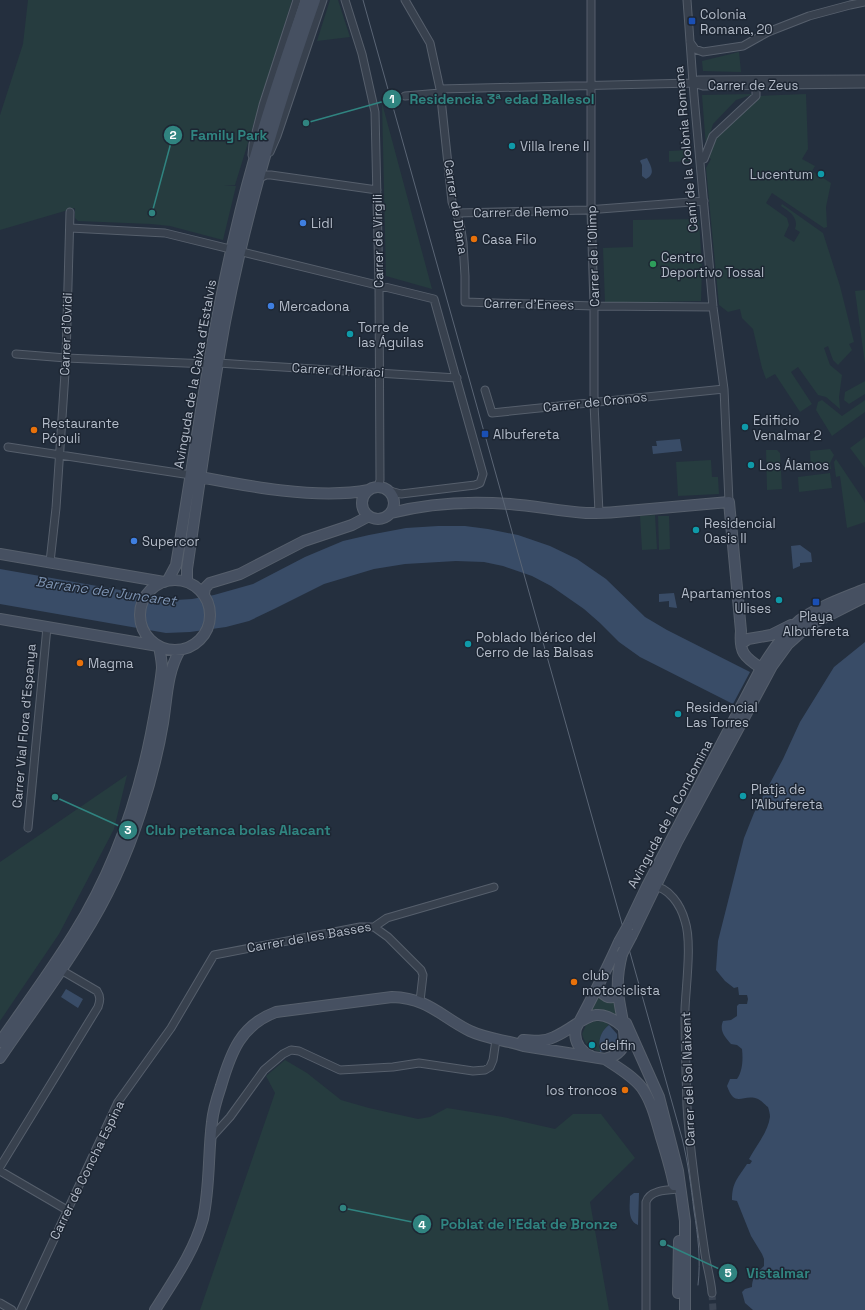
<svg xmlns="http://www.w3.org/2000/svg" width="865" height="1310" viewBox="0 0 865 1310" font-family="'Space Grotesk',sans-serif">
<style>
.green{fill:#263c3f}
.water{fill:#394c67}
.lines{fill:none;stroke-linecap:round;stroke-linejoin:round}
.street-tunnel{stroke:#3a4453;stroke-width:7;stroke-dasharray:7 3.5;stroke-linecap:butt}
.street-casing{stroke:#565f6c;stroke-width:9}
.secondary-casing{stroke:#565f6c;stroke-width:12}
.street{stroke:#38414e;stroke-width:7}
.secondary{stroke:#465061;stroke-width:10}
.tram{stroke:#5a6575;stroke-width:1}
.secondary-bridge-casing{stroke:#565f6c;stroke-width:12;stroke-linecap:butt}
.secondary-bridge{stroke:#465061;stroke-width:10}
.transit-dot{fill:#1a4fb4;stroke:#1d2633;stroke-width:1.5}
.culture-dot{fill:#0f9aa8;stroke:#1d2633;stroke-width:1.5}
.shop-dot{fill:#3f7fe0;stroke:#1d2633;stroke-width:1.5}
.food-dot{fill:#e8710a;stroke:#1d2633;stroke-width:1.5}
.leisure-dot{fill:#2e9e5b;stroke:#1d2633;stroke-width:1.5}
.labels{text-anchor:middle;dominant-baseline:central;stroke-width:3;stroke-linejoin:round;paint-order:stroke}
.poi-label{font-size:13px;fill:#b4bcc9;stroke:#1d2633;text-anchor:start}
.street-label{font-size:13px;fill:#b4bcc9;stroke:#1d2633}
.water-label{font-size:14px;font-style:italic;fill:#7c92b1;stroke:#1d2633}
.leader{fill:none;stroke:#308480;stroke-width:1.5}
.callout-dot{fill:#308480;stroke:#1d2633;stroke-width:1.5}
.mark-label{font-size:12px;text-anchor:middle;font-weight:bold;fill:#fff}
.callout-label{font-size:14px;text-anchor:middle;font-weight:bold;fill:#308480;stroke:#1d2633;stroke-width:3;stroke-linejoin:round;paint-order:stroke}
</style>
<rect width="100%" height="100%" fill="#242f3e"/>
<path class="green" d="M28,0H292L235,185H224L236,186L223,240L170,226L151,224L78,221L75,218V208L0,230V115L23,44Z
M330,0H338L350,37L317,41Z
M739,52L741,72L703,71L702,61Z
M754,94L736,100L713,124L706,147L702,95Z
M806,94L808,149L802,159L815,166L812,171L831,183L826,207L827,227L824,228L772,193L766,203L787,218L789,225L784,236L794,242L800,232L795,229C799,218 790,212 781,206L782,204L823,233L840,286L854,342L849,344L852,350L838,365L833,360L828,346L824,348L830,365L842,375L839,397L840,409L826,397L818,395L798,367L791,372L812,404L800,412L775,374L766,379L762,368L753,329L742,318L740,309L728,312L719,305L706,168L711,159L708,157L718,134L723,132L756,96Z
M382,103L432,289L386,276Z
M689,150L690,161L669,162V151Z
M699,219L702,268L701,301L605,303L603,248L633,247V220Z
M865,290V364L855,291Z
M865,381V394L849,404L844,400L845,392Z
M822,400L842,416L865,400V412L832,436L816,410L818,402Z
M865,437V468L850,448Z
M830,449L834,455L830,463L831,469L811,471L810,451Z
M766,450H777L780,453L782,489L767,490Z
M836,459L863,499L865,503V522L847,528L840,476L836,477L834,462Z
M711,460L712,477H718L719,494L678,496L676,462Z
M830,473L832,488L799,492L798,477Z
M655,515L657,549L642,550L640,516Z
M658,516H669L670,549L659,550Z
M127,775L114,829L59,934L0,1021V862Z
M599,996L613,1001L618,1018L590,1013Z
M595,1021L605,1022L609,1025C600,1032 598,1041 600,1052C590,1049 585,1045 582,1034L586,1025Z
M285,1060L307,1073L341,1100L369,1108L418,1119L430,1117L447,1108L503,1117L555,1129L573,1114H601L635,1158L590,1202L609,1310H200L275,1093L266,1076Z"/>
<path class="water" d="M647,158C651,166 656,174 646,179L642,176V165L640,161L641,160Z
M680,439L682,451L653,454L652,446H657L656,441Z
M438,526H465L488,529L518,535L550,546L577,559L606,579L645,617L667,630L750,672L733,704L640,657L619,642L600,623L584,609L551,586L532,576L503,566L484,562L456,561L405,564L374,569L324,584L274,609L249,621L226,627L190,632L166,633L0,604V569L120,590L157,598L176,600L192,599L214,595L253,584L305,557L343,541L369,535L406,528Z
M800,545L811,553L812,562L800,563V566L793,569L791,546Z
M674,593L677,608L669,607V601L659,602V594Z
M865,642V1310H753L745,1303L742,1292L745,1289L752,1287C752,1277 757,1273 764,1266V1259L762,1254L751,1236L737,1201L732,1200C732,1182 738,1178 747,1164H750L752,1161L749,1159C756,1146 768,1132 770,1117C770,1114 769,1110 768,1107C765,1105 762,1101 758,1099C743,1093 735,1109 727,1086L730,1079H737C743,1071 743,1058 742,1049L737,1045L731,1044C725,1037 719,1031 723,1021L731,1020L737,1016V1006L739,1004H747L748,999L747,995H739L738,987L734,988L725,981L716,970L718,941L744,838L754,813L783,759L800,722L834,667Z
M66,989L83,999L78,1008L61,997Z
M609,1025L617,1034V1042L609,1050L600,1052C598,1041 600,1032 609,1025Z
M634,1193H639L638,1225C627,1221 630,1206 630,1196Z"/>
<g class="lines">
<path class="street-tunnel" d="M712,1293L713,1310"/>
<defs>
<path id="street" d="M345,0L362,54L375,112L379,285L380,480L378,487
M405,0L430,43L440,89L452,202L460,223L463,243L465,276V302L594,306L713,307
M591,0V210L594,306V403L599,513
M687,0L694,96L713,307L724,389L729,502
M690,42L695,49L703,52L743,46L768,32L809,16L850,5L865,2
M693,83L698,80L865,79
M440,89L693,83L703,86L865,84
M405,96L440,93
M270,152L277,136L323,0
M252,155L253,144L263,105L297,0
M700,160L704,159L713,136L756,96V86
M259,178L266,175H271L377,190
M457,213L587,210L704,201
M70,228L165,233L434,299L483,474L480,483L475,485L401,494L390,491
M16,354L66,358L208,364
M218,363L457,378
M485,390L492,413L724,389
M8,447L191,475
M50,562L56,508L66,358L70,212
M28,828L47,627
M651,886C669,886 681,906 685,921C692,942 686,985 685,1009C685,1041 686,1074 687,1106C690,1156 698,1205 705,1254C707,1267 711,1280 712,1293
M374,927L388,937L421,970L423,975L420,1001
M210,1139L230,1117L264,1070L283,1054L291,1050L299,1051L340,1070L393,1067L419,1063L473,1071L485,1070L490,1067L493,1060L496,1040
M0,1167L98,1007C100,1001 101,997 97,991L61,970
M0,1171L67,1210
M0,1303L12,1310
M21,1310L118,1102L171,1028L214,955L360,927H374L387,918L494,887
M646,1310V1202C650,1189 670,1190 681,1189"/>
<path id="secondary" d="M195,476C246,486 318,500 369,490
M362 503a16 16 0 1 1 32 0a16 16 0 1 1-32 0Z
M391,513C429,503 471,501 510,504C535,506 560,511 586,513C596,513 606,513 616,512L729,502L741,631C739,652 744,657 761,668L772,666
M0,554L164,582
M140 615a35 35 0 1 1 70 0a35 35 0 1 1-70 0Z
M168,580L176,565C195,454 209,343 235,234C253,155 279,77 306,0
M187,582V569C199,487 210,404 225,322C246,212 278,105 315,0
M204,594L205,588L210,583L240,574L304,541L352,525L369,516
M0,619L158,646
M741,644L748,639L771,635L791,625
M628,926L647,886L758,674C769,655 783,634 800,620C817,607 846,597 865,589
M632,935L677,842L772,666L788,644L808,626L865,597
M599,985C601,995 611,1003 618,992
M626,1023L659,1097L678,1171L685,1221V1310
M523,1040C534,1041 544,1042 554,1037C582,1025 593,1000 623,1027
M0,1042C25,1006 51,971 74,934C112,873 137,804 151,734C155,712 160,689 162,668C162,661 160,653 159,646
M591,1056C580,1051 573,1041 576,1028C591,1000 606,971 619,942
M0,1058C27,1018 57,979 82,938C107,899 127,855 141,811C150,783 158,753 163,723C167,698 167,672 180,650
M605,1059C617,1067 633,1076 642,1088C652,1102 656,1120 661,1137C666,1153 671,1169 674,1185
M678,1293L679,1241
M155,1310C173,1281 194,1252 203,1219C210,1187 208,1154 212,1122C213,1110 217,1098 221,1086C231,1052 241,1025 276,1012L392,997C429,998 441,1017 470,1031C487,1039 506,1040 524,1046L605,1059C613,1057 621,1053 624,1044C627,1034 619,1005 618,992C617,979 619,966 622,954"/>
</defs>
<use href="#street" class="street-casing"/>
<use href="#secondary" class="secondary-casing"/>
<use href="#street" class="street"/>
<use href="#secondary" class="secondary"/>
<path class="tram" d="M363,0L682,1138C688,1162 691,1186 694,1211C698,1236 701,1260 698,1285"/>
<defs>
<path id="secondary-bridge" d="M619,942L628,926
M622,954L632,935"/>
</defs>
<use href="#secondary-bridge" class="secondary-bridge-casing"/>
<use href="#secondary-bridge" class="secondary-bridge"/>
</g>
<g class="transit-dot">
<rect x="688" y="17" width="8" height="8" rx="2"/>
<rect x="481" y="430" width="8" height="8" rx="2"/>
<rect x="812" y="598" width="8" height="8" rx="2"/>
</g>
<g class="culture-dot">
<circle cx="512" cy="146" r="4"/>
<circle cx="821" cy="174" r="4"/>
<circle cx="350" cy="334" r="4"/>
<circle cx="745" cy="427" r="4"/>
<circle cx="751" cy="465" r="4"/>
<circle cx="696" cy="530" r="4"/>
<circle cx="779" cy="600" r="4"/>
<circle cx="468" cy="644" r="4"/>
<circle cx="678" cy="714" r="4"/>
<circle cx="743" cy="796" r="4"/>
<circle cx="592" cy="1045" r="4"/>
</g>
<g class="shop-dot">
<circle cx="303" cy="223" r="4"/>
<circle cx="271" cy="306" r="4"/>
<circle cx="134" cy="541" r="4"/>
</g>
<g class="food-dot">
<circle cx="474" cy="239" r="4"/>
<circle cx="34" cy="430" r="4"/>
<circle cx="80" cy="663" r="4"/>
<circle cx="574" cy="982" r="4"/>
<circle cx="625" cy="1090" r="4"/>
</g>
<circle class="leisure-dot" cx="653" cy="264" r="4"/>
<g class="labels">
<g class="poi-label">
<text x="700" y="14">Colonia<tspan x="700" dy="15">Romana, 20</tspan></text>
<text x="520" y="146">Villa Irene II</text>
<text x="813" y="174" text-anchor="end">Lucentum</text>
<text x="311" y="223">Lidl</text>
<text x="482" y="239">Casa Filo</text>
<text x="661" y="257">Centro<tspan x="661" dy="15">Deportivo Tossal</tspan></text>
<text x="279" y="306">Mercadona</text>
<text x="358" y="327">Torre de<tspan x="358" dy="15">las Águilas</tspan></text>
<text x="753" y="420">Edificio<tspan x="753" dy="15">Venalmar 2</tspan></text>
<text x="42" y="423">Restaurante<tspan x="42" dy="15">Pópuli</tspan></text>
<text x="493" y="434">Albufereta</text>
<text x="759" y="465">Los Álamos</text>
<text x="704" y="523">Residencial<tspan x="704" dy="15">Oasis II</tspan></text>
<text x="142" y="541">Supercor</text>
<text x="771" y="593" text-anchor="end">Apartamentos<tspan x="771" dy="15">Ulises</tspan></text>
<text x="816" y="616" text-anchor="middle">Playa<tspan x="816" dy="15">Albufereta</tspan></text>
<text x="476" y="637">Poblado Ibérico del<tspan x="476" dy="15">Cerro de las Balsas</tspan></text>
<text x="88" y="663">Magma</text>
<text x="686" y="707">Residencial<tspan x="686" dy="15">Las Torres</tspan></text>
<text x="751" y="789">Platja de<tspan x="751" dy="15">l'Albufereta</tspan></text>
<text x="582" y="975">club<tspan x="582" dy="15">motociclista</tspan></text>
<text x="600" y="1045">delfin</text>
<text x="617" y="1090" text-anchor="end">los troncos</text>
</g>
<g class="street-label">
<text x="753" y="85">Carrer de Zeus</text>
<text transform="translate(686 149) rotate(-95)">Camí de la Colònia Romana</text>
<text transform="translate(456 207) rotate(81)">Carrer de Diana</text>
<text transform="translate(521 212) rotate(-1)">Carrer de Remo</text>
<text transform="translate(378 241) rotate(-91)">Carrer de Virgili</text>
<text transform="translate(593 256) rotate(-92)">Carrer de l'Olimp</text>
<text transform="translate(529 304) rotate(1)">Carrer d'Enees</text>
<text transform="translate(66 334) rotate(-88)">Carrer d'Ovidi</text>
<text transform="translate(338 370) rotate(3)">Carrer d'Horaci</text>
<text transform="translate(195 374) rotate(-80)">Avinguda de la Caixa d'Estalvis</text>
<text transform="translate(595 402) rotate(-6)">Carrer de Cronos</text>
<text transform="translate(24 726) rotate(-85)">Carrer Vial Flora d'Espanya</text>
<text transform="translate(670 814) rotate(-62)">Avinguda de la Condomina</text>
<text transform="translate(309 937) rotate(-10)">Carrer de les Basses</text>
<text transform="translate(688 1079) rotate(-92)">Carrer del Sol Naixent</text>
<text transform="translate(87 1170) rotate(-64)">Carrer de Concha Espina</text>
</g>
<g class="water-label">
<text transform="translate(106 591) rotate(8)">Barranc del Juncaret</text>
</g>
</g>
<path class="leader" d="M306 123L392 99M152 213L173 135M55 797L128 830M343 1208L422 1224M663 1243L728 1273"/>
<g class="callout-dot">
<circle cx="306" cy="123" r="4"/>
<circle cx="152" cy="213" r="4"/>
<circle cx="55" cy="797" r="4"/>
<circle cx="343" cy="1208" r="4"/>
<circle cx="663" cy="1243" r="4"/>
<circle cx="392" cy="99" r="10"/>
<circle cx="173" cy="135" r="10"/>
<circle cx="128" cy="830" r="10"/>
<circle cx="422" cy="1224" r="10"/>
<circle cx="728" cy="1273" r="10"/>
</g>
<g class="mark-label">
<text x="392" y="103">1</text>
<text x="173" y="139">2</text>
<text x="128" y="834">3</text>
<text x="422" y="1229">4</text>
<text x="728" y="1277">5</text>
</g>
<g class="callout-label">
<text x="502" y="104">Residencia 3ª edad Ballesol</text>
<text x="229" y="140">Family Park</text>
<text x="238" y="835">Club petanca bolas Alacant</text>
<text x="529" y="1229">Poblat de l'Edat de Bronze</text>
<text x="778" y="1278">Vistalmar</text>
</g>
</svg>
